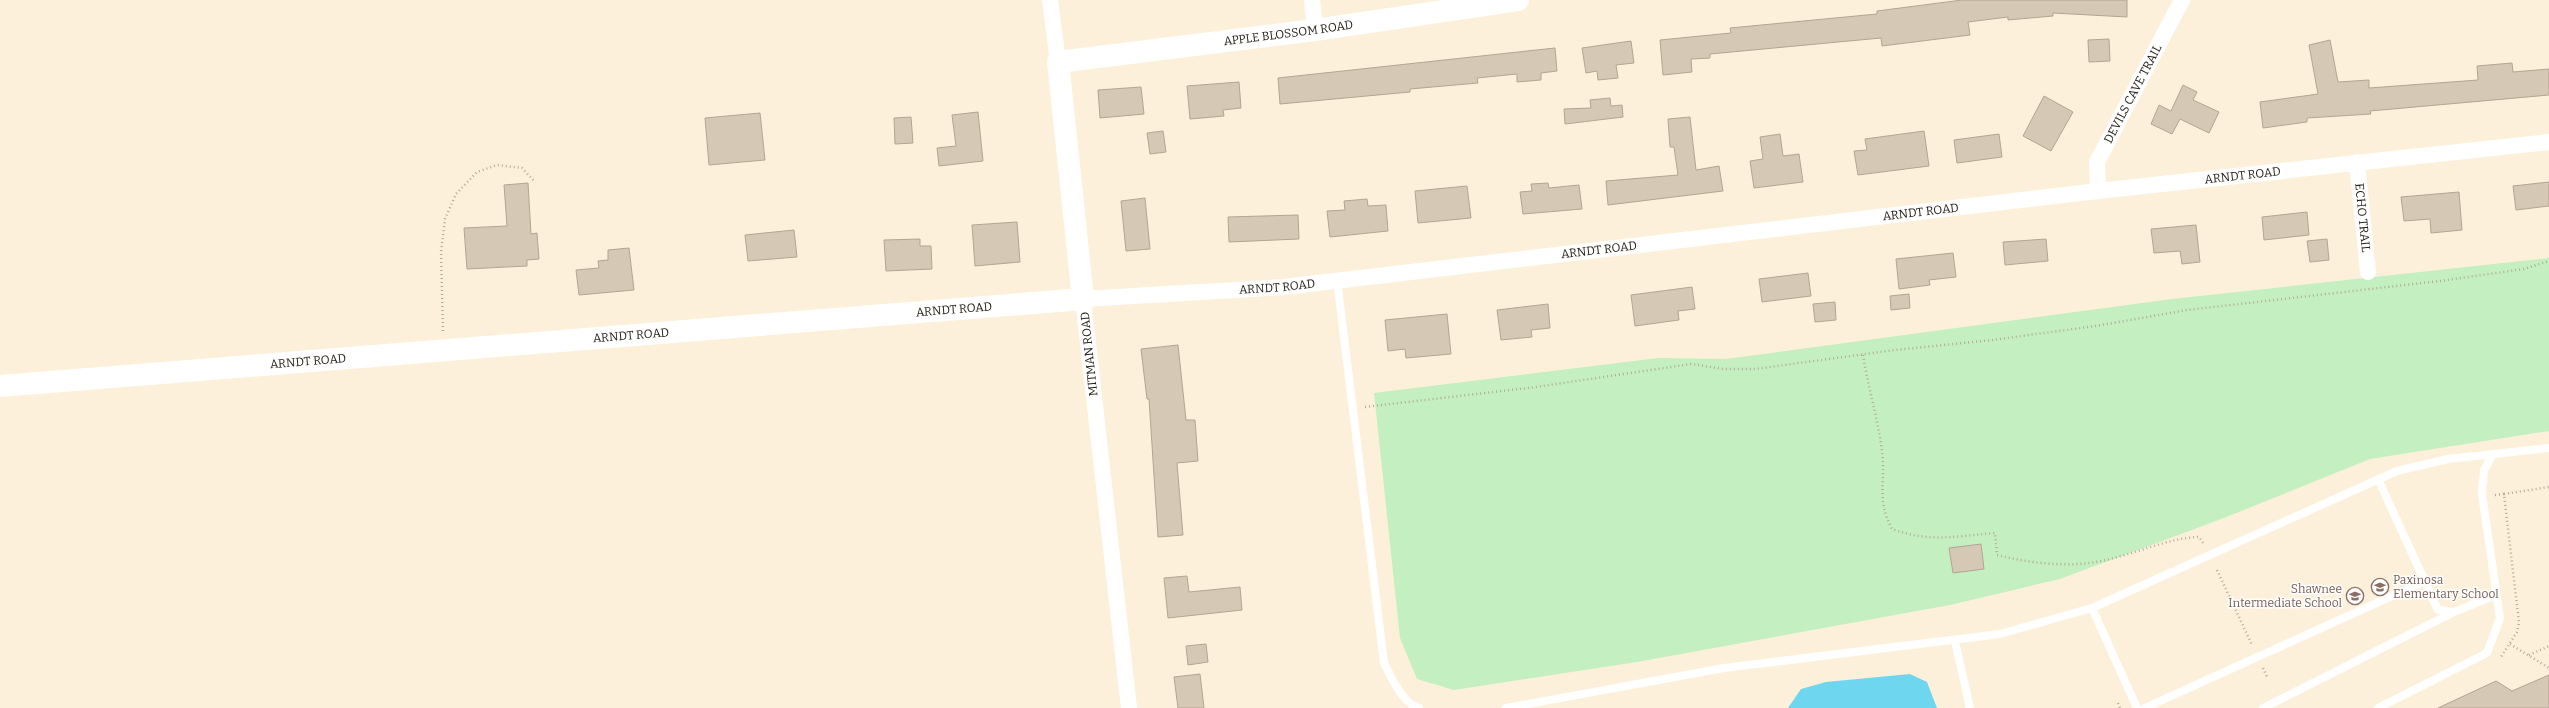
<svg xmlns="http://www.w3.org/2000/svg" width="2549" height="708" viewBox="0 0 2549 708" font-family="Bitter,serif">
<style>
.green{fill:#c4efc1}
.water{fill:#6fd6ef}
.building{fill:#d5c8b4;stroke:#b2a592}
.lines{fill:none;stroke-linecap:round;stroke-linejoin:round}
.path{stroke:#b4aa99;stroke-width:2.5;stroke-dasharray:1 3;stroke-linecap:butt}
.lane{stroke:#fff;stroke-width:8}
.street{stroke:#fff;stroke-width:16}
.secondary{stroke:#fff;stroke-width:22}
.labels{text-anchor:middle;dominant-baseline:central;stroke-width:3;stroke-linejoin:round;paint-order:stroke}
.street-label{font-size:12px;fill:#27221a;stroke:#fff}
.education-label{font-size:12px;fill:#785e54;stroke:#fff;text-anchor:start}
</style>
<rect width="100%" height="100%" fill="#fdf0db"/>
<path class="green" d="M2549,258V431L2370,459L2224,518L2060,579L1950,605L1637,662L1454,690L1417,679L1400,638L1374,393L1658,358L1726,359L2172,299Z"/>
<path class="water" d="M1910,674L1927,682L1937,708H1788L1801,689L1826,682Z"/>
<path class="building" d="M1962,0H2127V17L2053,13V16L2008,20V17L1968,22L1970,35L1882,46L1881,38L1710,54V58L1691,59L1692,72L1663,75L1660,40L1731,33L1730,28L1877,14V11Z
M2109,39L2110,61L2089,62L2088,40Z
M2330,40L2338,82L2369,80V88L2478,80L2477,66L2512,63L2513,72L2549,69V95L2370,111L2371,114L2307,118V122L2263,128L2260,102L2318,94L2309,45Z
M1631,41L1634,63L1616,65L1618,78L1598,80L1597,71L1586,73L1582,48Z
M1555,48L1557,71L1541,73V80L1517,82V74L1477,78L1478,83L1410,89V92L1280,104L1278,78Z
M1239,82L1241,108L1223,110L1224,116L1190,119L1187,86Z
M2183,85L2197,92L2193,100L2219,112L2209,133L2180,119L2172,134L2151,124L2159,105L2171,111Z
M1141,87L1144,114L1100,118L1098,90Z
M2044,96L2073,112L2051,151L2023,136Z
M1610,98L1611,106L1622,105L1623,117L1565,124L1564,109L1591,108L1590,100Z
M978,112L983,161L939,166L937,148L956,146L952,115Z
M760,113L765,160L709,165L705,118Z
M911,117L913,143L895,144L894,118Z
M1690,117L1696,170L1719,166L1723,191L1608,205L1606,181L1678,175L1674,147H1670L1668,119Z
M1163,131L1166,152L1150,154L1147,133Z
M1924,131L1929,166L1858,175L1854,151L1867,150L1865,139Z
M1780,134L1783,156L1799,154L1803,182L1754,188L1750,161L1763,159L1760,137Z
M1999,134L2002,157L1957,163L1954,140Z
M2549,182V206L2516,210L2513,186Z
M528,183L531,234L537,233L539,259L527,260V266L467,269L464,228L507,226L504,185Z
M1548,183L1549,188L1579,185L1582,209L1523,214L1520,192L1532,191L1531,184Z
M1467,186L1471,218L1418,223L1415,191Z
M2459,192L2462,230L2431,233L2430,219L2404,221L2401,197Z
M1145,198L1150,249L1126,251L1121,201Z
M1367,199L1368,206L1386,205L1388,231L1330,237L1327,211L1345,210L1344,201Z
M2307,212L2309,235L2264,240L2262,217Z
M1298,215L1299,239L1229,242L1228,217Z
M1017,222L1020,262L975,266L972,225Z
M2196,225L2200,262L2182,264L2180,251L2154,253L2151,229Z
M794,230L797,257L748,261L745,235Z
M920,239V246H931L932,269L886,271L884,240Z
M2046,239L2048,261L2005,265L2003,242Z
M2327,239L2329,260L2310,262L2307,241Z
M629,248L634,290L579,295L576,270L599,268L598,261L608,260V250Z
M1953,253L1956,277L1929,280L1930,285L1899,289L1896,259Z
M1808,273L1811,296L1762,302L1759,279Z
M1692,287L1695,309L1678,311L1679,320L1635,326L1631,295Z
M1909,294L1910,308L1891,310L1890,296Z
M1835,302L1836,320L1815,322L1813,304Z
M1548,304L1550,328L1531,330L1532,337L1501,340L1497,310Z
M1447,314L1451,354L1406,358L1405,349L1388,351L1385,320Z
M1178,345L1186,420H1195L1198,461L1177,463L1183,535L1158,537L1149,399H1147L1141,349Z
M1981,544L1984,569L1953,573L1949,548Z
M1187,576L1189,592L1240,587L1242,610L1168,618L1164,578Z
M1206,644L1208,662L1188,665L1186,646Z
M1200,674L1204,708H1178L1174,677Z
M2549,675V708H2438L2496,681L2512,691Z"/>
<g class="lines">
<path class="path" d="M443,331L441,252L445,219L456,194L477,172L497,165L522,168L535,182
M1863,355C1868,387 1878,419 1882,451C1886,481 1876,500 1892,529C1930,543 1956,536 1995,533L1997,555C2034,564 2076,569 2114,558C2142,551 2170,538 2199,537L2204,544
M1365,407L1536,387L1691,364L1724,369H1755L1895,350L1992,340L2096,326L2187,310L2440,281L2524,269L2549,261
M2504,494L2549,487
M2495,495L2504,494L2519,623L2517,632L2501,657
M2217,570L2252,645
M2510,644L2549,668
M2529,655L2549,646
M2263,668L2268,679
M2118,703L2120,708"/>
<path class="lane" d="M1337,280L1384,663C1391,677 1403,704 1419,708
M2378,479L2438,610L2454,612L2496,595
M2092,608L2137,708
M1955,641L1970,708
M1506,708L1724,668L2000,634L2092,608L2397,471L2448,459L2549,448
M2145,708L2425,581
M2263,708L2454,612
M2378,708L2487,653L2500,618L2482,494L2484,470L2493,454"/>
<g class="street">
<path d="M1050,0L1058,62"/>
<path d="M1312,0L1315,30"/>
<path id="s1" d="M2357,162L2368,272"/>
<path id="s2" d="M2098,191L2097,162L2182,0"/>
<path id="s3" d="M1129,708L1083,299L1284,287L2098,191L2549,142"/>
</g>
<path class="secondary" id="s4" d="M0,386L1083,299L1058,62L1315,30L1518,0"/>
</g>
<defs>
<symbol id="school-ring" viewBox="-11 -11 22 22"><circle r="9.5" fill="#fff" stroke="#8d6e63" stroke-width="1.5"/><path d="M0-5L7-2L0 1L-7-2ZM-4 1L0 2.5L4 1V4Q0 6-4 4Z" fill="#8d6e63"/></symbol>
</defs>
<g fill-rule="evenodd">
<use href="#school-ring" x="2370" y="577" width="20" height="20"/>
<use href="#school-ring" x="2345" y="586" width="20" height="20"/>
</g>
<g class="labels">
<g class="street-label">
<text stroke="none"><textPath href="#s4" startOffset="1557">APPLE BLOSSOM ROAD</textPath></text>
<text stroke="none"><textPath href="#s2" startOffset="106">DEVILS CAVE TRAIL</textPath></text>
<text stroke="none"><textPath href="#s3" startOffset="1578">ARNDT ROAD</textPath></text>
<text stroke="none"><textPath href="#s3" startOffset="1254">ARNDT ROAD</textPath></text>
<text stroke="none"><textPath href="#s1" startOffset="56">ECHO TRAIL</textPath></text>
<text stroke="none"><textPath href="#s3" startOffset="930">ARNDT ROAD</textPath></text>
<text stroke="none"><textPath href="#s3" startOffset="606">ARNDT ROAD</textPath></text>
<text stroke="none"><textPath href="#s4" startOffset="957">ARNDT ROAD</textPath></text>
<text stroke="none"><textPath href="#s4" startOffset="633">ARNDT ROAD</textPath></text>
<text transform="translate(1089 354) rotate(-96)">MITMAN ROAD</text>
<text stroke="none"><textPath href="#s4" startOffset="309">ARNDT ROAD</textPath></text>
</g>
<g class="education-label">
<text x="2393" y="580">Paxinosa<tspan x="2393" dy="14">Elementary School</tspan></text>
<text x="2342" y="589" text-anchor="end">Shawnee<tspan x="2342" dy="14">Intermediate School</tspan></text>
</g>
</g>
</svg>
